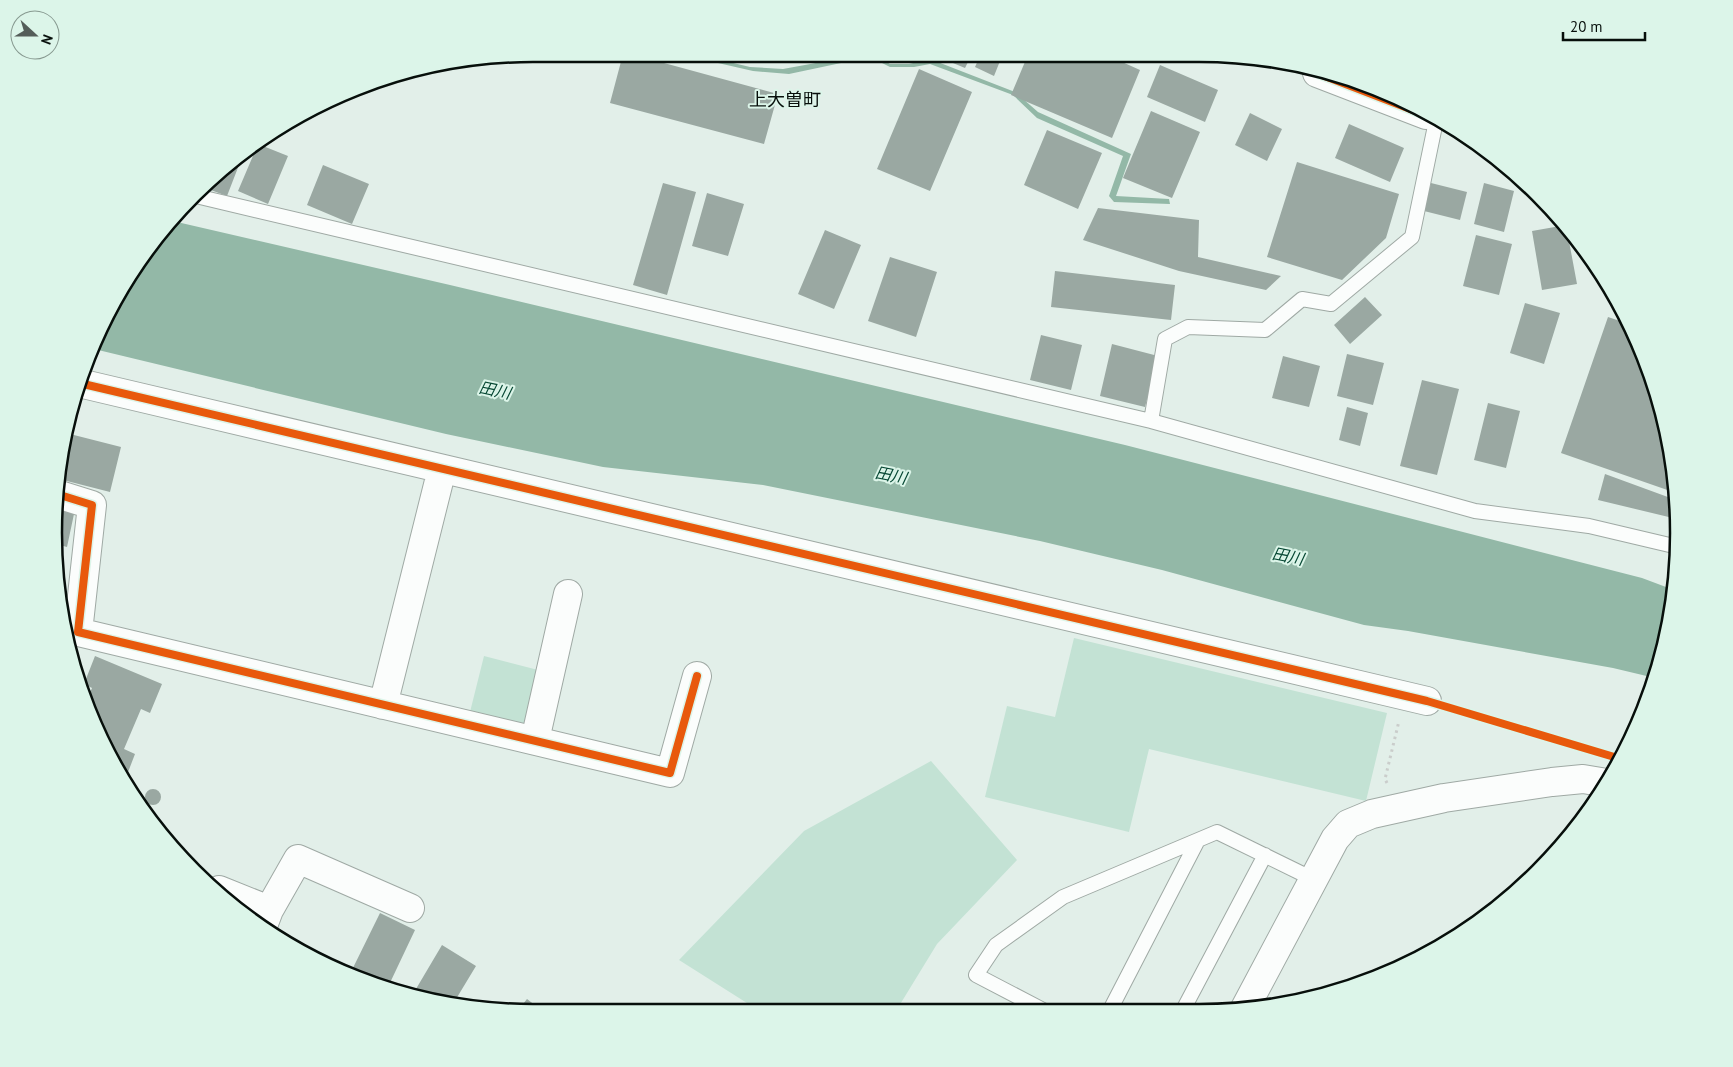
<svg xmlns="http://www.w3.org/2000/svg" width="1733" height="1067" viewBox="0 0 1733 1067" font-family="'PT Sans','Noto Sans JP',sans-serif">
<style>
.green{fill:#c3e2d4}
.water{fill:#93b8a7}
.building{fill:#9aa8a2}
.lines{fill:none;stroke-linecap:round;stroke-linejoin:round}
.service-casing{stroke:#9fa9a4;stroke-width:16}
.minor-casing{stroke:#9fa9a4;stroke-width:30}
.primary-casing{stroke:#9fa9a4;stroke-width:30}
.path{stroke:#cacdcb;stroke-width:3;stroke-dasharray:2.5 4;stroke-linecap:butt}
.service{stroke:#fbfdfc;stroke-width:14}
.minor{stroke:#fbfdfc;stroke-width:28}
.primary{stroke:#fbfdfc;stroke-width:28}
.cycleway-casing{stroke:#dcf5e9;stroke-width:11}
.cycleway{stroke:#e8590c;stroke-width:8}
.labels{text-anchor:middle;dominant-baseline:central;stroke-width:4;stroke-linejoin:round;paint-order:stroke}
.water-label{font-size:16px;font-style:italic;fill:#074834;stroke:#dcf5e9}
.quarter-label{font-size:18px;fill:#070f0b;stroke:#dcf5e9}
.rim{fill:none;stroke:#070f0b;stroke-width:2.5}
</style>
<rect width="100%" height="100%" fill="#e2efe9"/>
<path class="green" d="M1074,638L1387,713L1366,801L1149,749L1129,832L985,797L1007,706L1055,717Z
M484,656L542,671L530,719L522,724L470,712Z
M931,761L1017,860L937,944L896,1011L758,1010L679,960L804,831Z"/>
<path class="water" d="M683,55H700L750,67L783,69L854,56H877L890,64H909L930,59L1015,92L1038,112L1131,154L1116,196L1169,199L1170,204L1114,202L1109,196L1123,156L1037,118L1013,95L930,64L914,67H890L878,61L860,59L789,74L753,71Z
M177,222L450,285L1125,445L1642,578L1674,590L1663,657L1655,678L1613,668L1408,631L1364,625L1162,570L1040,541L763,485L603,467L446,434L94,349L135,267Z"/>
<path class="building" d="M623,54H631L778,94L764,144L610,103Z
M764,55H795V57L763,59Z
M936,56H971L965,68Z
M980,56H1002L994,76L975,67Z
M1027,57H1111L1140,70L1112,138L1011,95Z
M1160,65L1218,90L1205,122L1147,97Z
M919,69L972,92L930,191L877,169Z
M1151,111L1200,132L1172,198L1123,178Z
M1250,113L1282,129L1267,161L1235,145Z
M1349,124L1404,148L1390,182L1335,158Z
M1047,130L1102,153L1078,209L1024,185Z
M258,144L288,156L268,204L238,191Z
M244,152L227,196L208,189L242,153Z
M1297,162L1399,194L1386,238L1342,280L1267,257Z
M323,165L369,184L352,224L307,205Z
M663,183L696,192L667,295L633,285Z
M1431,183L1467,192L1460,220L1424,211Z
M1484,183L1514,191L1504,232L1474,224Z
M707,193L744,204L728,256L692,246Z
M1098,208L1199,220L1198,257L1281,276L1266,290L1179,271L1083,240Z
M1566,225L1577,284L1542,290L1532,231Z
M825,230L861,245L834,309L798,294Z
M1476,235L1512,244L1499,295L1463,286Z
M890,257L937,272L916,337L868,321Z
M1055,271L1175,285L1171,320L1051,307Z
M1365,297L1382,315L1350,344L1334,325Z
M1525,303L1560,313L1544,364L1510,353Z
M1608,317L1629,324L1654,379L1675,471L1676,493L1561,453Z
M1041,335L1082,345L1071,390L1030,380Z
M1112,344L1158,356L1145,407L1100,396Z
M1347,354L1384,363L1373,405L1337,396Z
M1283,356L1320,366L1309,407L1272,398Z
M1422,380L1459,389L1437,475L1400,466Z
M1488,403L1520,411L1506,468L1474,460Z
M1347,407L1368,413L1360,446L1339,440Z
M70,434L121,447L110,492L63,480Z
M1605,474L1676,500L1677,519L1598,500Z
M58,510L74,514L67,547L56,544L54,533Z
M95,656L162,684L150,713L141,709L124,749L135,754L125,780L86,702L92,688L84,684Z
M145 797a8 8 0 1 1 16 0a8 8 0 1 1-16 0Z
M380,913L415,930L388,987L349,976Z
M442,945L476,966L453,1004L413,994Z
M527,999L540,1009H519Z
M471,1002L483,1009L467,1008Z"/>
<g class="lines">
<defs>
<path id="service" d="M200,197L1151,421L1475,511L1589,526L1678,547
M1151,421L1165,339L1188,327L1265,330L1302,299L1331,304L1412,237L1436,121
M1045,1011L976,975L996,945L1063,897L1217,832L1313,879
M1109,1012L1198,840
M1182,1012L1265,855"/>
<path id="minor" d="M79,383L1427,701
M60,495L92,505L78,632L670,773L697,676
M383,705L442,469
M535,740L568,594
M219,890L269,910
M263,926L269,910L298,859L410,908
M1244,1010L1335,839L1348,824L1372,814L1444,798L1552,782L1583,779L1607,783"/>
<path id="primary" d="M1317,73L1426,115"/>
</defs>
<use href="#service" class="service-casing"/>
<use href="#minor" class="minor-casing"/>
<use href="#primary" class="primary-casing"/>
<path class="path" d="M1387,783L1385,779L1399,721"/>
<use href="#service" class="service"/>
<use href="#minor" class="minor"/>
<use href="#primary" class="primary"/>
<defs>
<path id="cycleway" d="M1317,73L1426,115
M79,383L1427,701L1621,759
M60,495L92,505L78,632L670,773L697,676"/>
</defs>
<use href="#cycleway" class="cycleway-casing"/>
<use href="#cycleway" class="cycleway"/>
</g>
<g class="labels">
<g class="water-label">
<text transform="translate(495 390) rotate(12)">田川</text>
<text transform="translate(891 475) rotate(11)">田川</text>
<text transform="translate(1288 556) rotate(11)">田川</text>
</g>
<g class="quarter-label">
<text x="785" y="99">上大曽町</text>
</g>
</g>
<path d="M0 0H1733V1067H0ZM533 62H1199A471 471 0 0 1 1670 533V533A471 471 0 0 1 1199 1004H533A471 471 0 0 1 62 533V533A471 471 0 0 1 533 62Z" fill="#dcf5e9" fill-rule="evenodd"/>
<path class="rim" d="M533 62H1199A471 471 0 0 1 1670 533V533A471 471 0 0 1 1199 1004H533A471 471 0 0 1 62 533V533A471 471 0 0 1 533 62Z"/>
<g transform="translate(35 35) rotate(111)"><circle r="24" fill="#dcf5e9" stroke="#879990"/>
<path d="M0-4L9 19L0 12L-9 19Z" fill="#545d59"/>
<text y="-8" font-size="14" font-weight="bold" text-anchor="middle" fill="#070f0b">N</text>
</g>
<path d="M1563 32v8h82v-8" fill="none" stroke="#070f0b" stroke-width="2.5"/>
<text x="1570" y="32" font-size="15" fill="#070f0b" stroke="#dcf5e9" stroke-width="4" paint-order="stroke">20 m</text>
</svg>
